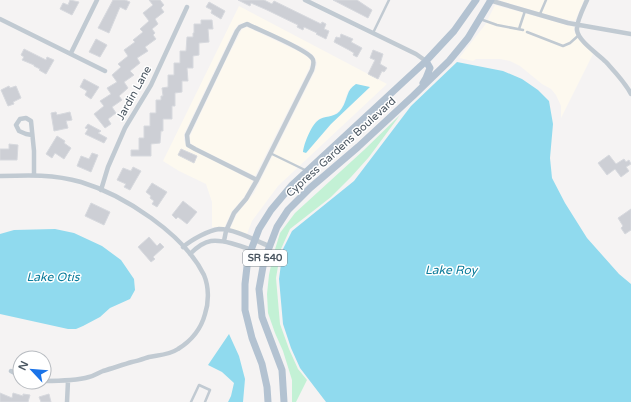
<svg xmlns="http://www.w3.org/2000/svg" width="631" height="402" viewBox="0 0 631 402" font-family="'Varela Round',sans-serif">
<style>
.commercial{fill:#fdf9ef;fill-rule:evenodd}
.green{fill:#c3f1d5}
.water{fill:#90daee}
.building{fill:#cdcfd5;stroke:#d7d9de}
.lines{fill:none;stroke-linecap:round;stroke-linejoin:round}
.lane{stroke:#c1cad2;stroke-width:2.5}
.street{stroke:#c1cad2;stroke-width:4.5}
.primary{stroke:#b3c2d1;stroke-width:7}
.labels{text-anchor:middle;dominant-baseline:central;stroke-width:3;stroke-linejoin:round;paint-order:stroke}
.shield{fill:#fff;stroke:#808990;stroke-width:1}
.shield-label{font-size:10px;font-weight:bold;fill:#4a5661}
.street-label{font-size:11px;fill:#4a5661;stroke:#fff}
.water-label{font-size:12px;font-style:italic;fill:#0c7c9b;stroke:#fff}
</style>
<rect width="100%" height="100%" fill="#f5f3f3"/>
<path class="commercial" d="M498,0H584L575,21L558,18Z
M495,5L574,27V31L578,38L593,54L561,118V106L556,95L551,89L542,84L520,66L510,61L500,59H476L473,61L459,58L485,25Z
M239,6L387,84L278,186L252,221L247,234L230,229L237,214L254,193L315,71L317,63L314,56L306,49L248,22L239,24L234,30L184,134V140L187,147L253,181L244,197L232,211L224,228L212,227V202L206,184L179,171L163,161ZM356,84L361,85L369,88L331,124L306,153V141L316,121L322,118H329L335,114L342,108L348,91Z
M247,27L302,53L310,59L311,62L309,69L255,176L196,147L191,144L190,140V136L227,58L240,33L242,29Z"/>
<path class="green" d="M400,115L369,157L351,177L331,197L290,229L281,249L276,278L280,324L289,349L298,369L307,380L296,402H292V380L283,351L275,333L268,313L267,294L269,275L273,256L280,233L295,213L364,150Z"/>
<path class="water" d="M457,62L503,71L522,79L538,90L549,101L553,124L550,158L552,178L565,203L587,238L619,274L631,284V402H326L300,368L291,348L283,324L279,279L283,249L292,231L354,181L411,106Z
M356,84L370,87L331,124L306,153L303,152C304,143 312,123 320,119C328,115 336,118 342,108C348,99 346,90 356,84Z
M55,229L74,233L102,246L121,260L134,279L135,290L130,299L110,308L100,317L83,326L76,329H68L0,314V234L14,230Z
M229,334L239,356L245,379L243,402H228L231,396L234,383L222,372L208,365Z"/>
<path class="building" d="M70,0L79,2L72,15L60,9L63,3L68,5Z
M113,0H125L130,2L126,10L120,7L109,33L98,28Z
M149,0H160L164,5L161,8L164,12L155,19L158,24L152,29L155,33L153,35L156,39L145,47L148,51L137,58L140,63L130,71L134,75L124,82L128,88L119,96L122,100L112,107L116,113L108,119L111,124L105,128L94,114L104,106L100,101L111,94L107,88L117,82L112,75L121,67L118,64L128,56L124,50L135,42L133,40L143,32L140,29L149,21L143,13L153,5Z
M238,0H264L272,4L274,1L321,24L322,22L326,24L324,29L329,31L326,39L316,34L317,33L304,27L303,30L297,27L298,25L267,10L251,3L250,6Z
M333,0H357L372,10L368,18Z
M209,2L225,11L221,19L211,13L212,10L206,7Z
M201,20H212L213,29H208L209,42L199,43V55L193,56V68H187L188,81H182V92L175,93V106H172V119H163V131H161L160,143L151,144V156H131V150H139V138H144V126H150V113H156V100H161V96H163L162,88L168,87V75H174V63H180V51H186L187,37H193V33H194V24H201Z
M341,34L353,39L351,42L362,48L357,57L353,55L354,53L349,50L334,42L336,37L340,38Z
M96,39L107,45L100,57L89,52Z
M24,49L46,60L47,57L54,60L46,74L39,70L40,69L34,66V65L22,60L24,57L21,55Z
M373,50L383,54L380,64L387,68L384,72L382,71L378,79L368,74L375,60L370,58Z
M84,79L99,87L91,99L85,95L87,91L80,87Z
M9,86L10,88L16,86L21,98L13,102L14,104L8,106L1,90Z
M56,112L57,115L70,112L72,120L66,121L68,128L54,131L51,113Z
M88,124L101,131L98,133L107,138L104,143L85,134L88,129L85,128Z
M57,136L65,141L64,143L71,148L64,159L55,153L52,158L46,154Z
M9,144L18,145L17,160H0V149H9Z
M181,149L197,156L194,163L178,155Z
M92,153L98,155L91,172L77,166L81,156L89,159Z
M609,155L616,164L624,159L626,162L629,160L631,164L626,167L629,171L621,177L615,169L607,175L598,163Z
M133,167L141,171L130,190L124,187L126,184L117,180L123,168L131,171Z
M152,183L167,192L157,207L152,204L154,201L150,198L151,196L146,192Z
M183,201L197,212L187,224L178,217L176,219L172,215Z
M91,203L110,212L104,225L85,216Z
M631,209V230L625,234L621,228L623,226L618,218Z
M149,237L157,246L160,243L164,247L153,257L155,259L151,262L138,247Z
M0,393L12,398L13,393L23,396V394L30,395L28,402H0Z
M49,394L51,402H41L39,397Z"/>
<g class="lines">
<path class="lane" d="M540,14L546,0
M480,19L497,25L523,30
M519,29L525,11
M527,32L563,46L570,43L579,35
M373,33L389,0
M270,153L305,170
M191,402L199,385L210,390L205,402"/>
<path class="street" d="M305,0L416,54L426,61
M489,0L568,23L631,34
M587,0C584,7 576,22 577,30C578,41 598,54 606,62C615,72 625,82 631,94
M0,19L105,71
M71,53L97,0
M32,135L26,134L19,131L16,125L20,119L26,118L31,121L34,151V175
M0,176C28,175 54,174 81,182C124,195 184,234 204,275C209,287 209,302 205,314C201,329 191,341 178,349C169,355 159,355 149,357C143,359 138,361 132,362C122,365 113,368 103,371C98,373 94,376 89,377C75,381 59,381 44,381
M101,190L108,167L125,128L151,85L187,7
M224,241L226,231L234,213L246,199L257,180L312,70C313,66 315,61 312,58C306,49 259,30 247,24L240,27L237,31L187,135L188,145L195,149L257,180
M183,247C191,240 209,230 219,229C235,229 254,240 269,246
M190,254C195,249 204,242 211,241C227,239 250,250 266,255
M11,371L20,376
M67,402L68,381"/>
<path class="primary" d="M423,83L426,78L430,68L426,61
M268,402L267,387L262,364L252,338L245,310V284L248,258L259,229L271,210L292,185L426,61L454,31L476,0
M284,402L282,370L262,317L259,289L264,261L277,227L288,210L310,188L358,147L413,96L449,61L468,38L491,0"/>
</g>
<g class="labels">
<rect class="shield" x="243" y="250" width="44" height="16" rx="3"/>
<g class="shield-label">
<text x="265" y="258">SR 540</text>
</g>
<g class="street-label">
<text transform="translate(134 93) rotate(-61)">Jardin Lane</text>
<text transform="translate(341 147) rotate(-42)">Cypress Gardens Boulevard</text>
</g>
<g class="water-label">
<text x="451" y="270">Lake Roy</text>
<text x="53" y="277">Lake Otis</text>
</g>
</g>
<g transform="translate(32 370) rotate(296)"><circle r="19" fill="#ffffff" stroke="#b7bbc0"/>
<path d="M0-3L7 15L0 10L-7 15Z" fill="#1a73e8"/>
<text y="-6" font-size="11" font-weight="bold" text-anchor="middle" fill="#4a5661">N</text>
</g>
</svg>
